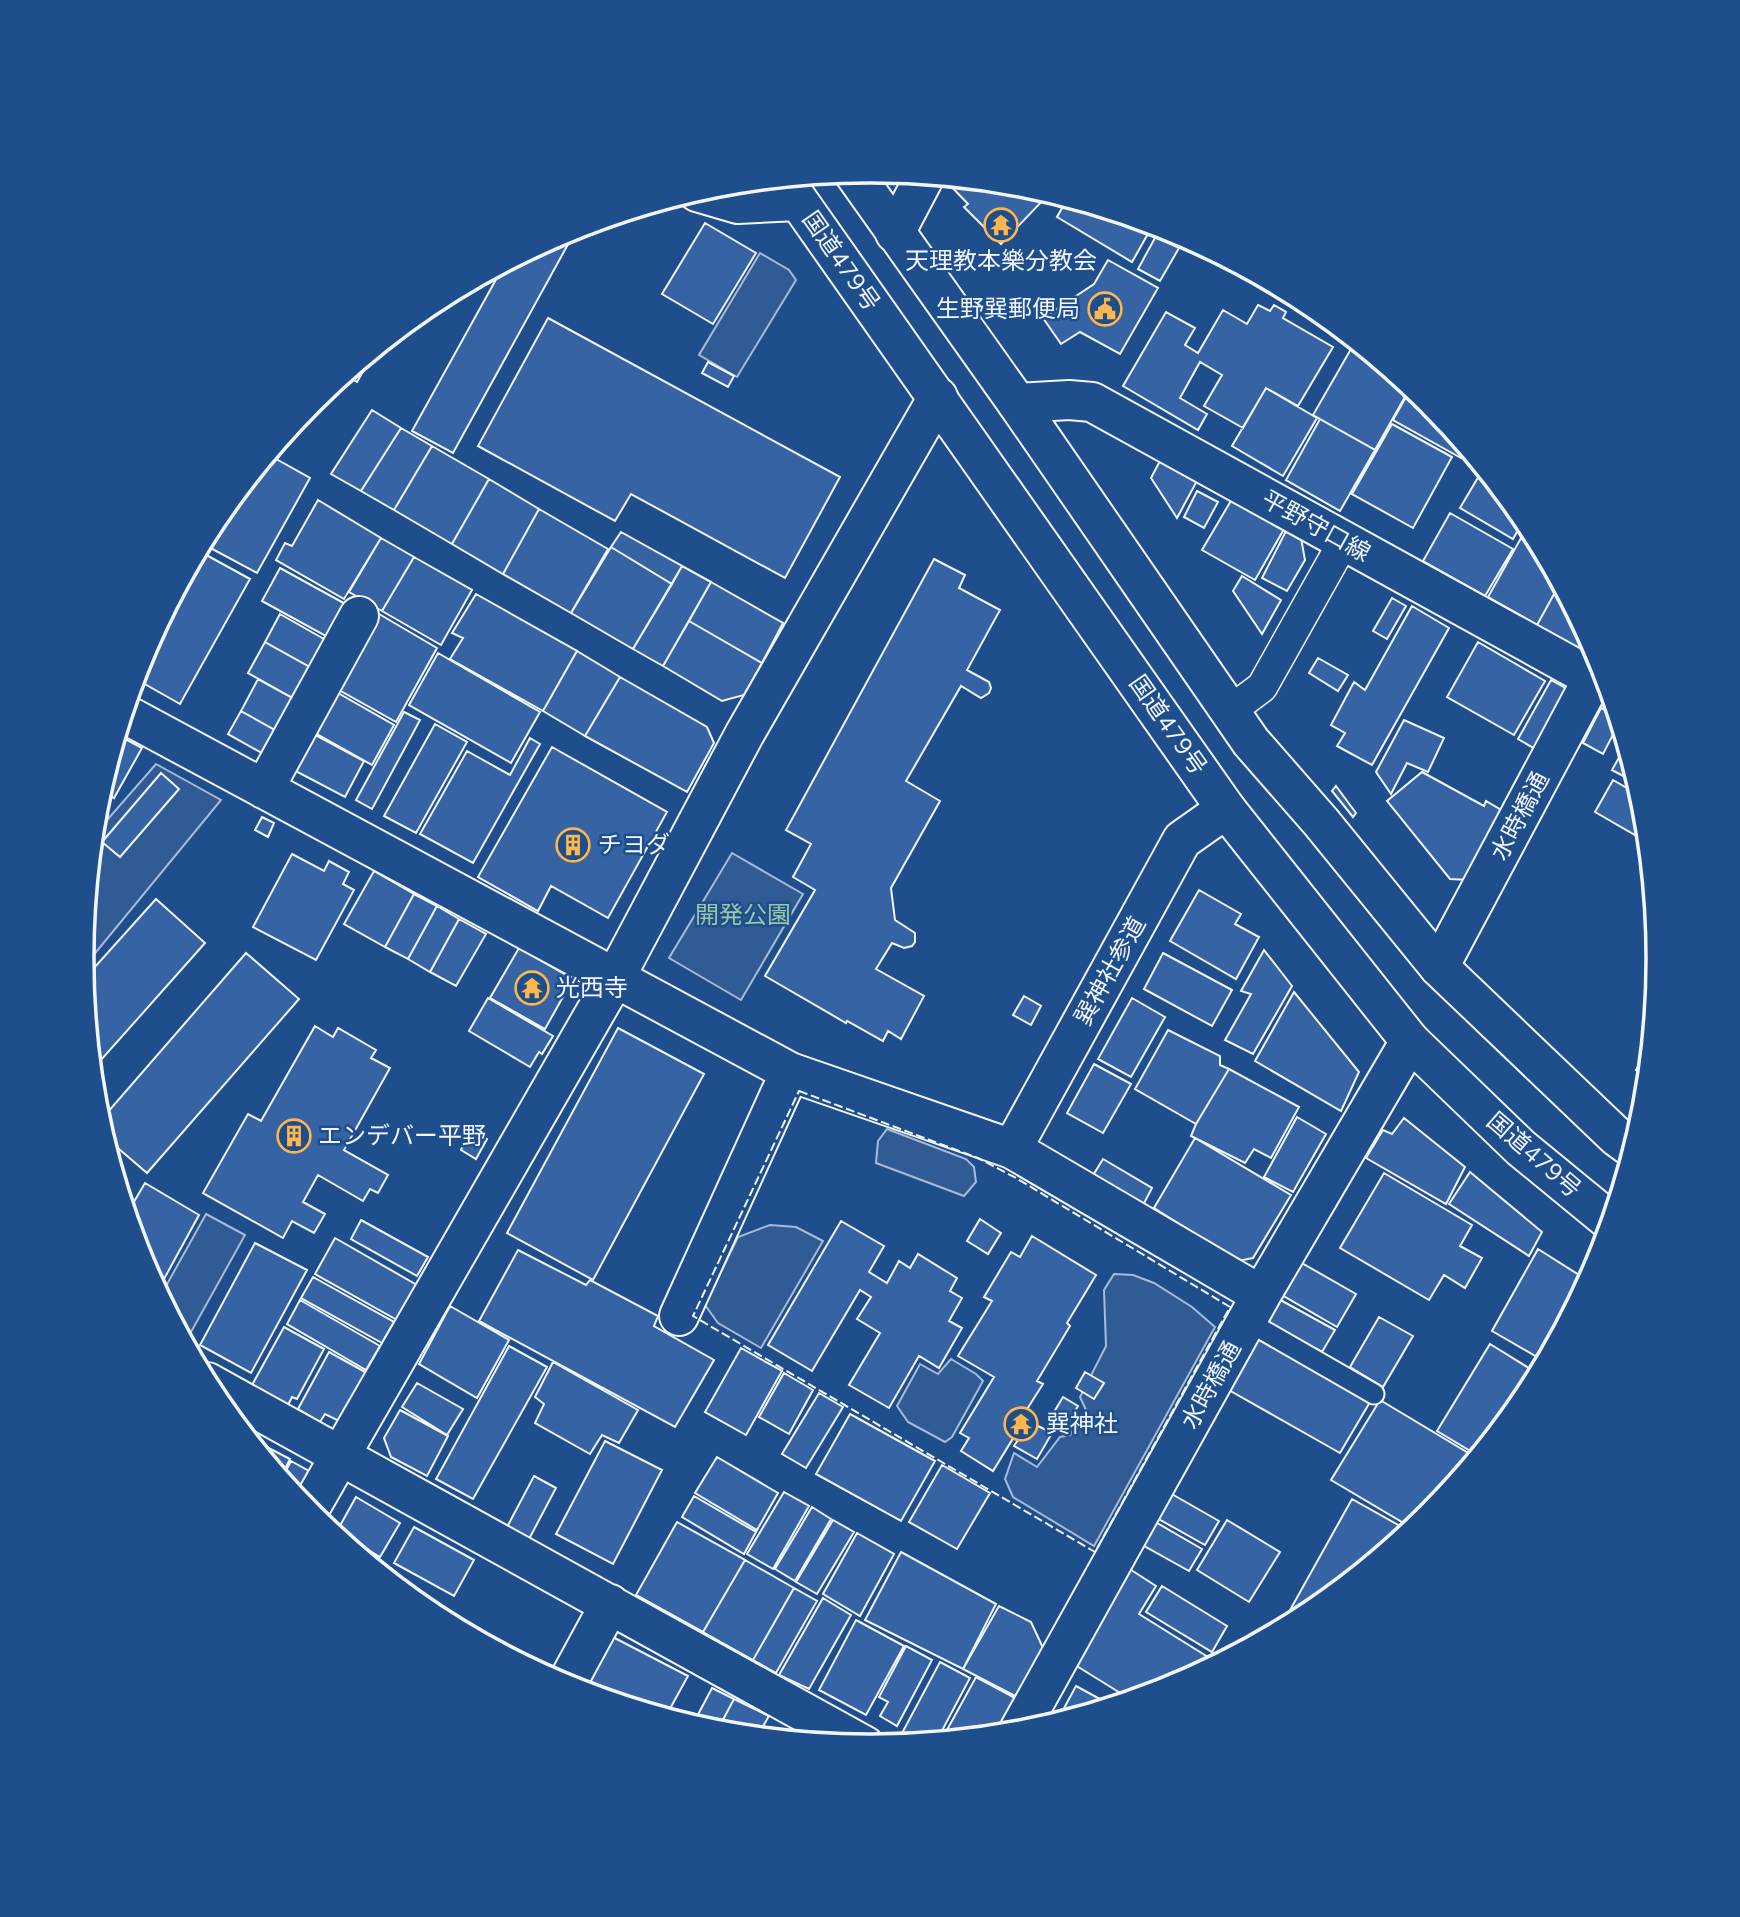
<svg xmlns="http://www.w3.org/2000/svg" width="1740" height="1917" viewBox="0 0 1740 1917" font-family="'Nunito Sans','Noto Sans JP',sans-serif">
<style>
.built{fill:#305b95;stroke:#a8bbd7;stroke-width:2}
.building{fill:#3563a3;stroke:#f2f6ff;stroke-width:2}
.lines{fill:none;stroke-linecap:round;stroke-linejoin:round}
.service-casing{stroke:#f2f6ff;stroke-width:23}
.pedestrian-casing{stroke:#f2f6ff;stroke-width:33}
.minor-casing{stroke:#f2f6ff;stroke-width:42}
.secondary-casing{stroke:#f2f6ff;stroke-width:42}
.trunk-casing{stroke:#f2f6ff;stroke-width:42}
.service{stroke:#1f4e8c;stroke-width:19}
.pedestrian{stroke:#1f4e8c;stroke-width:30}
.minor{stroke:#1f4e8c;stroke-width:38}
.secondary{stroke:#1f4e8c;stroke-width:38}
.trunk{stroke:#1f4e8c;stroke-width:38}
.fence{stroke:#f2f6ff;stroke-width:2;stroke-dasharray:9 3.5;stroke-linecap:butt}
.labels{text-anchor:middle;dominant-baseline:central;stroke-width:5;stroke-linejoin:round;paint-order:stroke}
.street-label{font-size:24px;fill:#f2f6ff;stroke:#1f4e8c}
.poi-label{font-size:24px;fill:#f2f6ff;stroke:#1f4e8c;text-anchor:start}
.park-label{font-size:24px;fill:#97c8a6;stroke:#1f4e8c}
.rim{fill:none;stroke:#f2f6ff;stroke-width:3.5}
</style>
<rect width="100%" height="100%" fill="#1f4e8c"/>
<path class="built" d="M760,253L789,270L796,280L737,377L699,355Z
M156,764L221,800L83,968L82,958L94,835Z
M732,853L803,894L741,1000L669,958Z
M887,1129L966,1159L974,1167L976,1182L964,1196L876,1163L878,1141Z
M206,1214L245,1235L186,1341L161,1295Z
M770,1225L796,1227L823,1241L761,1348L718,1323L705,1305L738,1237Z
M1114,1274L1133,1275L1154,1283L1192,1307L1215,1327L1094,1546L1013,1497L1005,1479L1014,1453L1037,1467L1060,1437L1070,1435L1086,1410L1080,1397L1106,1346L1104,1290Z
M951,1359L976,1374L983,1381L952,1437L945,1442L908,1422L897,1406L920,1364L938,1374Z"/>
<path class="building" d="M944,179L1024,186L1049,194L1001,244L964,207L968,204Z
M1067,199L1153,225L1132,262L1057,217Z
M705,223L756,253L713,324L662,294Z
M577,228L453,453L412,431L504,265Z
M1156,236L1179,248L1160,281L1138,269Z
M1108,260L1158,288L1120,354L1080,332L1061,344L1043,318L1094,284Z
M1258,305L1270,311L1274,305L1286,312L1283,318L1333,347L1298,406L1266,388L1243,428L1204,406L1222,375L1200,362L1180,398L1207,414L1198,430L1123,386L1166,312L1195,328L1185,345L1198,353L1223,310L1247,324Z
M548,318L840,477L785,578L631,494L615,521L478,446Z
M1355,342L1410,388L1375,450L1313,415Z
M375,351L357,382L345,375Z
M708,362L734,376L728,387L702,373Z
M1266,388L1317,418L1283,476L1232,446Z
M1411,388L1427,402L1466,449L1461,458L1393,420Z
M372,410L401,428L361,491L331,474Z
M1320,419L1375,450L1340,511L1286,480Z
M1392,424L1452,457L1413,528L1352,494Z
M401,428L432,446L394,510L361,491Z
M432,446L489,479L452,544L394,510Z
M269,455L310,478L257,573L203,544L215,521Z
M1161,459L1198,479L1177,518L1151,478Z
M1483,469L1494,483L1490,491L1507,499L1524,519L1513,539L1460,508Z
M489,479L539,509L503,574L452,544Z
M1197,491L1218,502L1204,528L1184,517Z
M1232,499L1284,529L1255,580L1202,550Z
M318,500L381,538L344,599L276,560L285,543L292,546Z
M539,509L608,549L571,613L503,574Z
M1450,513L1513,549L1485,596L1423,561Z
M1286,531L1301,538L1305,560L1287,591L1262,578Z
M621,532L682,566L672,584L611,547Z
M381,538L414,557L382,611L349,592Z
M1521,538L1540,549L1559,585L1537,625L1488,597Z
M611,547L672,584L633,649L571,613Z
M199,551L250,579L180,704L136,679L142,657Z
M414,557L472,590L441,645L382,611Z
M934,559L965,575L959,588L1000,610L967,670L989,682L991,688L989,693L981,698L961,686L906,781L940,801L891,888L895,920L915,933V942L912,946L904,948L892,943L876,969L924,996L901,1039L888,1031L883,1041L847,1021L846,1023L765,976L815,890L793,877L811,844L786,830Z
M682,566L711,582L663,666L633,649Z
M280,568L351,607L333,640L262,601Z
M1242,576L1281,600L1262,634L1233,591Z
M711,582L783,623L762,663L689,621Z
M1559,585L1593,648L1587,653L1537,625Z
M476,594L577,651L543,711L450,659L463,638L452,633Z
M1392,598L1406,606L1387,639L1373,631Z
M1412,606L1449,628L1372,765L1337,746L1345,733L1331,725L1354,682L1365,690Z
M374,611L437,648L396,722L332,686Z
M280,614L331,643L315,670L265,642Z
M689,621L762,663L744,695L722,701L663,666Z
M265,642L315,670L298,701L248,673Z
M1478,642L1545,681L1514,735L1447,697Z
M577,651L620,677L585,736L543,711Z
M438,653L540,712L511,763L409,705Z
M1318,658L1348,675L1338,691L1309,673Z
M620,677L707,727L714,743L687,792L585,736Z
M258,679L298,701L280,733L241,711Z
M1551,680L1567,689L1542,753L1518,739Z
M331,689L394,725L372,765L308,729Z
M1601,708L1615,715L1618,725L1603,754L1583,743Z
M241,711L280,733L267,756L228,734Z
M404,712L420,720L372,809L356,800Z
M1404,720L1444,738L1428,772L1407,763L1391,794L1376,772Z
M435,724L467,742L416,833L384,816Z
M308,731L364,761L345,797L288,767Z
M118,735L142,748L114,798L102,791Z
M530,738L540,744L473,863L420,834L467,751L510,775Z
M552,747L667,812L608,918L551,886L538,911L478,877Z
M1625,747L1636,783L1612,770Z
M1422,772L1484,806L1486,801L1508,814L1469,880L1450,879L1387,801Z
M161,773L179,789L120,857L102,842Z
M1613,780L1639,795L1645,833L1642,839L1595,812Z
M1336,786L1356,813L1353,817L1332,791Z
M262,817L274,823L268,837L255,830Z
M292,854L324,871L329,861L349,872L343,884L354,890L316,960L253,927Z
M374,871L414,894L385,947L344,924Z
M1199,890L1241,914L1235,924L1259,937L1236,979L1170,941Z
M414,894L437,906L408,959L385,947Z
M156,899L205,943L93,1069L84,979Z
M437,906L459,919L430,972L408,959Z
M459,919L486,934L456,986L430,972Z
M519,948L573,979L545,1029L490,998Z
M1264,950L1292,986L1253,1054L1225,1040L1251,994L1241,991Z
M246,953L299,999L147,1173L105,1137L100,1121Z
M1163,953L1232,990L1212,1026L1144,989Z
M1294,992L1359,1072L1341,1111L1255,1061Z
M1024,996L1041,1006L1031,1025L1013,1015Z
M488,998L553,1036L542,1054L539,1052L530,1067L469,1031Z
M1132,998L1165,1017L1131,1077L1098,1059Z
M315,1026L333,1037L338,1028L376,1050L371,1058L390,1068L344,1150L388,1175L378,1193L370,1189L363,1201L318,1175L303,1202L325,1214L314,1233L292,1221L283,1238L203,1193L248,1114L261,1121Z
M618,1028L704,1074L593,1280L507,1233Z
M1168,1030L1220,1056V1065L1229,1069L1196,1124L1135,1089Z
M1649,1044L1646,1076L1636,1070Z
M1094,1064L1131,1084L1103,1133L1067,1113Z
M1229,1069L1299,1107L1271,1158L1254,1149L1245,1163L1191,1136L1196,1124Z
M1297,1117L1326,1134L1293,1192L1264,1177Z
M1404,1118L1465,1167L1446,1204L1366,1158L1383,1130L1392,1134Z
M472,1129L487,1139L476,1159L461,1150Z
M1195,1138L1291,1195L1253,1258L1238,1261L1154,1208Z
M1103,1159L1152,1188L1142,1207L1092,1177Z
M1470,1172L1542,1232L1529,1256L1449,1204Z
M1384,1173L1472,1225L1460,1246L1482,1258L1465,1288L1444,1275L1429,1300L1340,1248Z
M145,1183L199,1215L158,1290L142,1260L128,1212Z
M980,1219L1001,1233L988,1254L967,1241Z
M361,1220L428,1257L417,1276L351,1239Z
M841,1221L884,1246L869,1272L887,1283L899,1261L910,1268L918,1254L957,1278L950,1291L962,1298L949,1321L962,1328L939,1368L919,1356L889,1408L849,1385L880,1333L857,1319L871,1297L860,1290L812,1371L768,1345Z
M1032,1236L1096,1275L1067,1323L1070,1326L1037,1381L1043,1384L1017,1425L1020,1427L993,1471L961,1451L969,1438L960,1433L994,1377L958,1356L992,1301L984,1297L1011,1252L1020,1257Z
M335,1238L417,1285L397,1320L315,1274Z
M255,1243L307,1270L251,1373L200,1345Z
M1538,1249L1587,1280L1544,1361L1492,1331Z
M518,1250L586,1285L590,1280L658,1316L654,1326L714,1360L675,1427L479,1321Z
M1300,1262L1356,1294L1337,1327L1282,1295Z
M313,1277L394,1322L382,1343L301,1298Z
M1275,1297L1335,1330L1322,1352L1262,1319Z
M300,1300L380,1346L366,1370L287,1324Z
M450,1306L509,1340L477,1398L419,1364Z
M1379,1317L1413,1336L1383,1387L1350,1367Z
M284,1327L324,1349L297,1399L292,1397L288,1405L252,1385Z
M1257,1337L1370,1402L1340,1453L1227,1389Z
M1490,1344L1537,1373L1525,1396L1477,1455L1437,1431Z
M509,1346L547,1367L473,1499L436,1479Z
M741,1348L782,1371L746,1435L705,1412Z
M329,1352L367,1373L341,1422L325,1414L320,1422L298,1409Z
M553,1362L638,1410L619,1443L602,1435L590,1454L535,1423L544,1404L535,1397Z
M1085,1372L1104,1383L1094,1399L1076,1388Z
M784,1373L813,1390L789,1434L759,1417Z
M417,1383L463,1409L447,1435L402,1407Z
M819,1393L843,1407L806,1468L782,1454Z
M1063,1397L1078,1406L1066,1426L1051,1417Z
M1380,1400L1475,1457L1427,1516L1412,1528L1331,1480Z
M400,1410L448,1436L427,1476L391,1457L384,1438Z
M850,1414L935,1461L901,1521L816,1474Z
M1030,1422L1052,1433L1037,1459L1014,1446Z
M605,1441L662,1470L613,1564L556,1534Z
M257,1442L290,1459L281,1477L256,1446Z
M717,1457L778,1493L757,1530L695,1493Z
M291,1461L309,1471L297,1496L282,1478Z
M942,1465L990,1493L957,1549L909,1522Z
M534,1476L556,1488L528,1541L506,1529Z
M784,1492L809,1506L773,1569L747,1554Z
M1170,1493L1219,1521L1205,1545L1155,1517Z
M694,1496L756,1532L744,1554L682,1517Z
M356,1497L400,1523L380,1557L337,1531Z
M1352,1499L1409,1531L1307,1614L1280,1628Z
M812,1507L831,1519L795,1581L775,1569Z
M833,1520L854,1532L817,1594L796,1582Z
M1152,1520L1202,1549L1189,1571L1139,1543Z
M1227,1520L1280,1552L1249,1602L1197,1570Z
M677,1522L745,1560L703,1632L636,1595Z
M414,1527L474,1560L454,1596L394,1563Z
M857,1533L894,1554L860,1616L823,1594Z
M901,1552L996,1604L963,1669L865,1620Z
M745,1560L794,1588L753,1660L703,1632Z
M1125,1566L1156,1586L1139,1614L1208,1657L1199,1672L1171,1686L1130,1699L1067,1660Z
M1162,1586L1227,1626L1212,1652L1146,1612Z
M794,1588L817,1601L776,1673L753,1660Z
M823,1598L851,1615L809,1689L779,1675Z
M999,1606L1031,1622L1044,1650L1017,1697L963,1669Z
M856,1620L904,1646L866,1715L819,1690Z
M607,1634L688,1676L666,1716L638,1707L583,1678Z
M906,1646L932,1660L897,1726L880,1716L888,1702L879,1697Z
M940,1662L970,1678L937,1740L914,1742L901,1735Z
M976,1677L1017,1699L996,1734L942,1739Z
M1076,1686L1111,1705L1057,1721Z
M712,1688L734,1699L717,1731L693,1724Z
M734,1699L769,1716L758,1735L717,1731Z"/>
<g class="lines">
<defs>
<path id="service" d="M1247,1321L1374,1394"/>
<path id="pedestrian" d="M1230,711L1262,687L1344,541"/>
<path id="minor" d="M895,233L925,176
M125,714L790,1072L1012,1149L1261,1295
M264,789L359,616
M1439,967L1600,665
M1012,1149L1182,840L1226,809
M679,1316L790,1072
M207,1382L865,1746
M309,1510L615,978L744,735L938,397
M566,1685L610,1604
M1018,1732L1261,1295L1410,1041"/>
<path id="secondary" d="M697,192L738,204L798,201
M1017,403L1069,400L1092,402L1607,686"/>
<path id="trunk" d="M853,172L1017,403L1251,742L1321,822L1439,967L1617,1137L1632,1148
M783,179L1226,809L1410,1041L1521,1148L1610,1221"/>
</defs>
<use href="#service" class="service-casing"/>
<use href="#pedestrian" class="pedestrian-casing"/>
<use href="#minor" class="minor-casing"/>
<use href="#secondary" class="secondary-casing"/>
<use href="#trunk" class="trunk-casing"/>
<use href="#service" class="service"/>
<use href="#pedestrian" class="pedestrian"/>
<use href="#minor" class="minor"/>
<use href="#secondary" class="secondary"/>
<use href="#trunk" class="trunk"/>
<path class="fence" d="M799,1091L978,1158L1016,1178L1230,1307L1095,1552L693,1316Z"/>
</g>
<defs>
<symbol id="temple-ring" viewBox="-11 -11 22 22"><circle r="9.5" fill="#1f4e8c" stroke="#ffb74d" stroke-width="1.5"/><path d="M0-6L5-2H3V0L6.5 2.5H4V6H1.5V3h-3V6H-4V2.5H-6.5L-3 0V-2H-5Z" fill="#ffb74d"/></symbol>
<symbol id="civic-ring" viewBox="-11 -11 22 22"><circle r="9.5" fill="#1f4e8c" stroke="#ffb74d" stroke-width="1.5"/><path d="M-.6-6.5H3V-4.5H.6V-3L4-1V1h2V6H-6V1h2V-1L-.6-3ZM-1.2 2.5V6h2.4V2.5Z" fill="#ffb74d"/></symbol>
<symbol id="building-ring" viewBox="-11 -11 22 22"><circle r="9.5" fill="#1f4e8c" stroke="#ffb74d" stroke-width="1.5"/><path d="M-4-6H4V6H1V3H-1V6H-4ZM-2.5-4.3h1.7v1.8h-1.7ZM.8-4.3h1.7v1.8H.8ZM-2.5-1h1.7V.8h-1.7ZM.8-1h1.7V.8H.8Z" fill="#ffb74d"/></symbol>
</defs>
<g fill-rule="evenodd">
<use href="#temple-ring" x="982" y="206" width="38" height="38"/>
<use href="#civic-ring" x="1086" y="290" width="38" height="38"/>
<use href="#building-ring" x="554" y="826" width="38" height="38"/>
<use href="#temple-ring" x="513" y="969" width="38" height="38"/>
<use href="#building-ring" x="275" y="1117" width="38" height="38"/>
<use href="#temple-ring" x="1002" y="1405" width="38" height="38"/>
</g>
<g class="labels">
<g class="street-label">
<text transform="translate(841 261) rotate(55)">国道479号</text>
<text transform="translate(1316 526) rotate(29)">平野守口線</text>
<text transform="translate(1168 725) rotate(55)">国道479号</text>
<text transform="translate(1520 816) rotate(-62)">水時橋通</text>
<text transform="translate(1110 971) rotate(-61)">巽神社参道</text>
<text transform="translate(1534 1155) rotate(41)">国道479号</text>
<text transform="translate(1211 1385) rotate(-61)">水時橋通</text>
</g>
<g class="poi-label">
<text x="1001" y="261" text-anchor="middle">天理教本樂分教会</text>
<text x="1080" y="309" text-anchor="end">生野巽郵便局</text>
<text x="598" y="845">チヨダ</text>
<text x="556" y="988">光西寺</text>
<text x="318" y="1136">エンデバー平野</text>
<text x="1046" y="1424">巽神社</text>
</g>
<g class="park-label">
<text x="743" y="915">開発公園</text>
</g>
</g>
<path d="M0 0H1740V1917H0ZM869 183H871A775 775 0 0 1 1646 958V959A775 775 0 0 1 871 1734H869A775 775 0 0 1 94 959V958A775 775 0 0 1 869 183Z" fill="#1f4e8c" fill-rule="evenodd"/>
<path class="rim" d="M869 183H871A775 775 0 0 1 1646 958V959A775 775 0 0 1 871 1734H869A775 775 0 0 1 94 959V958A775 775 0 0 1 869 183Z"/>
</svg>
